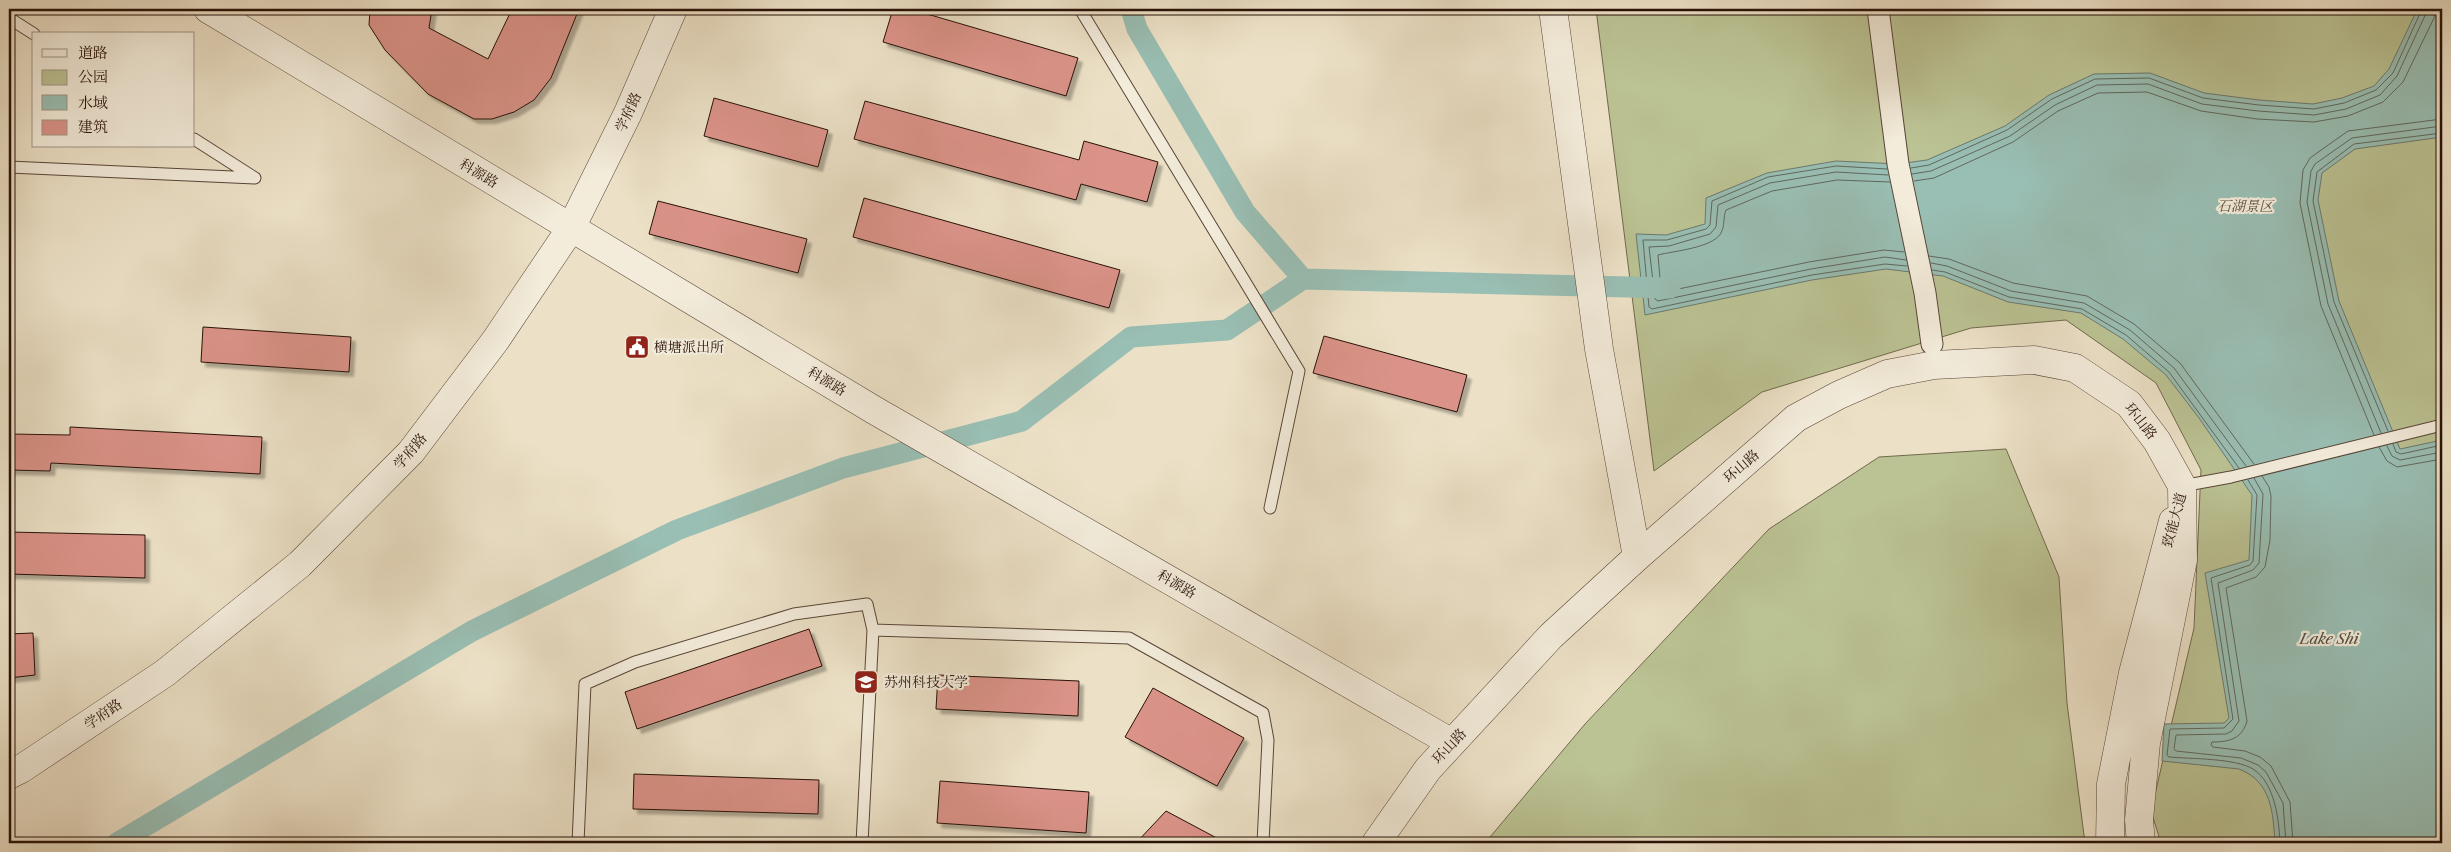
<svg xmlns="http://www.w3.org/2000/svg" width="2451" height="852" viewBox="0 0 2451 852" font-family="'Libre Caslon Text','Noto Serif SC',serif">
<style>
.green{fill:#bbc293;stroke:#716a4d}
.water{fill:#99beb3;stroke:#6b796e}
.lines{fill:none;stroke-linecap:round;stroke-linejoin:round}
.shore{stroke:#60685d;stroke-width:1}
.canal{stroke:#99beb3;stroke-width:21}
.building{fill:#db9389;stroke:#271107;filter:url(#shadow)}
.service-casing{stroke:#584537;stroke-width:13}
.minor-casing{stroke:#584537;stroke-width:23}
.tertiary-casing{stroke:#584537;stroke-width:29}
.service{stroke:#f3ecdb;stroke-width:11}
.minor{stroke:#f3ecdb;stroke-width:21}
.tertiary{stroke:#f3ecdb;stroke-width:28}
.labels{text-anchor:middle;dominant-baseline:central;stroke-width:4.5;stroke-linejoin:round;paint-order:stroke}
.street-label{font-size:14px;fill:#271107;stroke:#f3ecdb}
.park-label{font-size:14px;font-style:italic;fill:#5b4f38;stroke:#f3ecdb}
.poi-label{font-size:14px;fill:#271107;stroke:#f3ecdb;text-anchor:start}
.water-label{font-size:15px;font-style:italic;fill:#4f4e43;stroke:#f3ecdb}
</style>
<defs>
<filter id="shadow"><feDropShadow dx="4.5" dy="4.5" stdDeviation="1" flood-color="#0004"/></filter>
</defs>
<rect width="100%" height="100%" fill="#ece1c7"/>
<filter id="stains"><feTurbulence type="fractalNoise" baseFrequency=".004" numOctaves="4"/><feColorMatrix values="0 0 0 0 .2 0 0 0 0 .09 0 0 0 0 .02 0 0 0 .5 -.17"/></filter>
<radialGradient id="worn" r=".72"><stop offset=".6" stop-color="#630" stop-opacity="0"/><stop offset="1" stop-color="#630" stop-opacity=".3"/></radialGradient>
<path class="green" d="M1596,9H2442V843H2161L2151,811L2194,628L2201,470L2156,383L2066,320L1971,328L1762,392L1654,471Z
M2006,449L2059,577L2067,703L2085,843H1485L1585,724L1769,529L1879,457Z"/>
<path class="water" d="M2421,9H2442V137L2355,149L2322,173L2318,200L2339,301L2400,449L2442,440V843H2275C2273,813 2272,782 2239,769L2162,761L2164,724L2224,723L2229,718L2205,573L2249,560L2252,495L2199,418L2166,375L2123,339L2081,313L2008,302L1943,276L1886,269L1812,280L1645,315L1636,234L1666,235L1705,224L1706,198L1767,173L1836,161L1898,164L1927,160L2005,126L2049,95L2094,74L2150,73L2204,93L2259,100L2313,104L2342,98L2374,86L2389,69L2417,10Z"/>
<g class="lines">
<path class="shore" d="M1911,168L1929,165L2007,130L2052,99L2095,79L2149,78L2203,98L2259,105L2314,109L2344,103L2376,90L2393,73L2422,9
M1887,169L1836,166L1768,177L1712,201L1710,225L1706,229L1667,240H1643L1649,307L1652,309L1812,275L1885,264L1907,266
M1912,174L1931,171L2010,136L2055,105L2097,85L2148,84L2202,104L2258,111L2314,115L2346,109L2380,95L2397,76L2428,9
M1888,175L1836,172L1770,183L1718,205L1716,227L1710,234L1669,246L1649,247L1655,299L1658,301L1811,269L1885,257L1906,260
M1914,181L1934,178L2013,142L2058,111L2098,93L2147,92L2201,111L2257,119L2314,122L2348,116L2383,102L2403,82L2434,18L2436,9
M1890,182L1837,180L1772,191L1726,210C1723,217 1725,226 1721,233C1713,248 1673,251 1658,255L1661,290L1664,292L1809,262L1884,250L1904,252
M1929,256L1949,259L2013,283L2087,296L2134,324L2180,363L2254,464
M1931,263L1947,266L2011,291L2084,303L2130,330L2174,368L2246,466
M1932,270L1945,272L2009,297L2082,309L2126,335L2169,372L2239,468
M2388,431L2334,302L2313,201L2317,172L2354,144L2442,133
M2381,433L2328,304L2307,202L2311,171L2315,164L2352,138L2442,126
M2374,435L2321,306L2300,203L2303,170L2310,158L2348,131L2442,119
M2393,444L2396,452L2401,454L2442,445
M2387,446L2392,456L2400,460L2442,452
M2379,447L2387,461L2397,467L2442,459
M2262,476L2269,487L2271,496L2270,540L2265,567L2256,577L2226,588L2247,721C2242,739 2229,742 2212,742L2211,745L2213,747L2245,751L2260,757L2271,766L2290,802L2293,843
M2254,478L2263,494L2259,563L2253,570L2218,583L2239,721L2232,731L2226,734L2176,735L2174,749L2176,751L2241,758L2258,765L2266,772L2283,803L2286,843
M2248,480L2257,495L2253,561L2250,565L2211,578L2233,719L2224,728L2170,729L2167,755L2169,757C2191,759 2235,758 2253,769C2275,783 2279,820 2280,843"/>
<path class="canal" d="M1131,9L1137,29L1245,212L1303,279
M117,843L472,631L677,530L843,468L1022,421L1131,337L1227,330L1303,279L1670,288"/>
</g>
<path class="building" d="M370,9H432L429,28L488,59L512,9H579L551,78L534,100L514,112L492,119H474L428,94L385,50L369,25Z
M893,9H910L1078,58L1066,96L883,42Z
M714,98L828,130L818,167L704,136Z
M865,101L1079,160L1084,141L1158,162L1147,202L1081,184L1076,200L854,139Z
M864,198L1120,270L1109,308L853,237Z
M658,201L807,239L798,273L649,234Z
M203,327L351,337L349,372L201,362Z
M1324,336L1467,375L1457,412L1313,373Z
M70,427L262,437L260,474L51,463L50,471L9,470V434L70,435Z
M9,532L145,535V578L9,574Z
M809,629L822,666L637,729L625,692Z
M33,633L35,675L9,678V634Z
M938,675L1079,681L1078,716L936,709Z
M1153,688L1244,738L1217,786L1125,737Z
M634,774L819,780L818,814L633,809Z
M940,781L1089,792L1086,833L937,823Z
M1166,811L1226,843H1136Z"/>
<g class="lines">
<defs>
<path id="service" d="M1080,9L1299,371L1270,508
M9,18L34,34
M9,167L255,178L194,139
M2182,486L2231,477L2442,425
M873,630L1129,638L1263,713L1268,740L1263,843
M578,843L585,684L635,662L794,614L867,604L873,630L862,843"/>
<path id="minor" d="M1878,9L1898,164L1925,293L1932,344"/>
<path id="tertiary" d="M208,9L874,410L1452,743
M1553,9L1599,349L1637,557
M9,775L21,769L165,673L300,564L411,452L495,341L571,228L628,113L673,9
M1376,843L1428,769L1551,636L1637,557L1796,418L1839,395L1887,374L1934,365L2034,360L2075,368L2129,404L2157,441L2182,486L2183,560L2146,743L2139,820L2141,843
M2110,843L2111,784L2133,673L2173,521"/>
</defs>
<use href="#service" class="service-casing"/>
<use href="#minor" class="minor-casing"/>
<use href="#tertiary" class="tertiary-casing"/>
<use href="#service" class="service"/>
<use href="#minor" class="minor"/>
<use href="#tertiary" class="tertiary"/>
</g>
<defs>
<symbol id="civic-square" viewBox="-11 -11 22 22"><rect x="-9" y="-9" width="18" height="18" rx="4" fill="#8f2418" stroke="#f3ecdb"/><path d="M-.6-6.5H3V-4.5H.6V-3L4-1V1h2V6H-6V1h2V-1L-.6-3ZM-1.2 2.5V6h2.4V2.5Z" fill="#fff"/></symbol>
<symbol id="university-square" viewBox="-11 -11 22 22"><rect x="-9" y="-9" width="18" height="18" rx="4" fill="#8f2418" stroke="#f3ecdb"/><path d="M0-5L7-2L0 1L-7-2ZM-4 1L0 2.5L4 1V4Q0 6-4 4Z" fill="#fff"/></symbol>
</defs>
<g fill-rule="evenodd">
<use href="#civic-square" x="623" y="333" width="28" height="28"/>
<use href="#university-square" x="852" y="668" width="28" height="28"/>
</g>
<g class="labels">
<g class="street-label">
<text transform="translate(628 112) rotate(-65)">学府路</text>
<text transform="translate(479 173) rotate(31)">科源路</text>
<text transform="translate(827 381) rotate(31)">科源路</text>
<text transform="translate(2141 421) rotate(51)">环山路</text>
<text transform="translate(410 451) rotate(-49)">学府路</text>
<text transform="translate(1741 466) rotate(-41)">环山路</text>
<text transform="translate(2174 520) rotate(-75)">致能大道</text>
<text transform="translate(1177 584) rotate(30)">科源路</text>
<text transform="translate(103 714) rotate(-34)">学府路</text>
<text transform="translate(1449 746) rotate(-47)">环山路</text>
</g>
<g class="park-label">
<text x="2245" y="206">石湖景区</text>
</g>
<g class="poi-label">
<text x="654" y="347">横塘派出所</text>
<text x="884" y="682">苏州科技大学</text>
</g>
<g class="water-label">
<text x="2329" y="638">Lake Shi</text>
</g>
</g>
<rect width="2451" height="852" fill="none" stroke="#ece1c7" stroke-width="30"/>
<rect x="10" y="10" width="2431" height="832" fill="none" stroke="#271107" stroke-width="2.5"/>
<rect x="15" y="15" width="2421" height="822" fill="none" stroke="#271107"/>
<rect x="32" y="32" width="162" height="115" fill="#f3ecdb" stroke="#a19486"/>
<rect x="42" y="49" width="25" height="8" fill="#f3ecdb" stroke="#a19486"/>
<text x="78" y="58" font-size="15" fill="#271107">道路</text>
<rect x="42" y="70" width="25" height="15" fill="#bbc293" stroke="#a19486"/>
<text x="78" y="82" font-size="15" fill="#271107">公园</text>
<rect x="42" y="95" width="25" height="15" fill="#99beb3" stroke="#a19486"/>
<text x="78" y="108" font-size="15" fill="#271107">水域</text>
<rect x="42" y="120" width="25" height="15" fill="#db9389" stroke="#a19486"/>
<text x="78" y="132" font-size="15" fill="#271107">建筑</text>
<rect width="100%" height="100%" filter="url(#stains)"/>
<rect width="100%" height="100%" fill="url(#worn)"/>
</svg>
